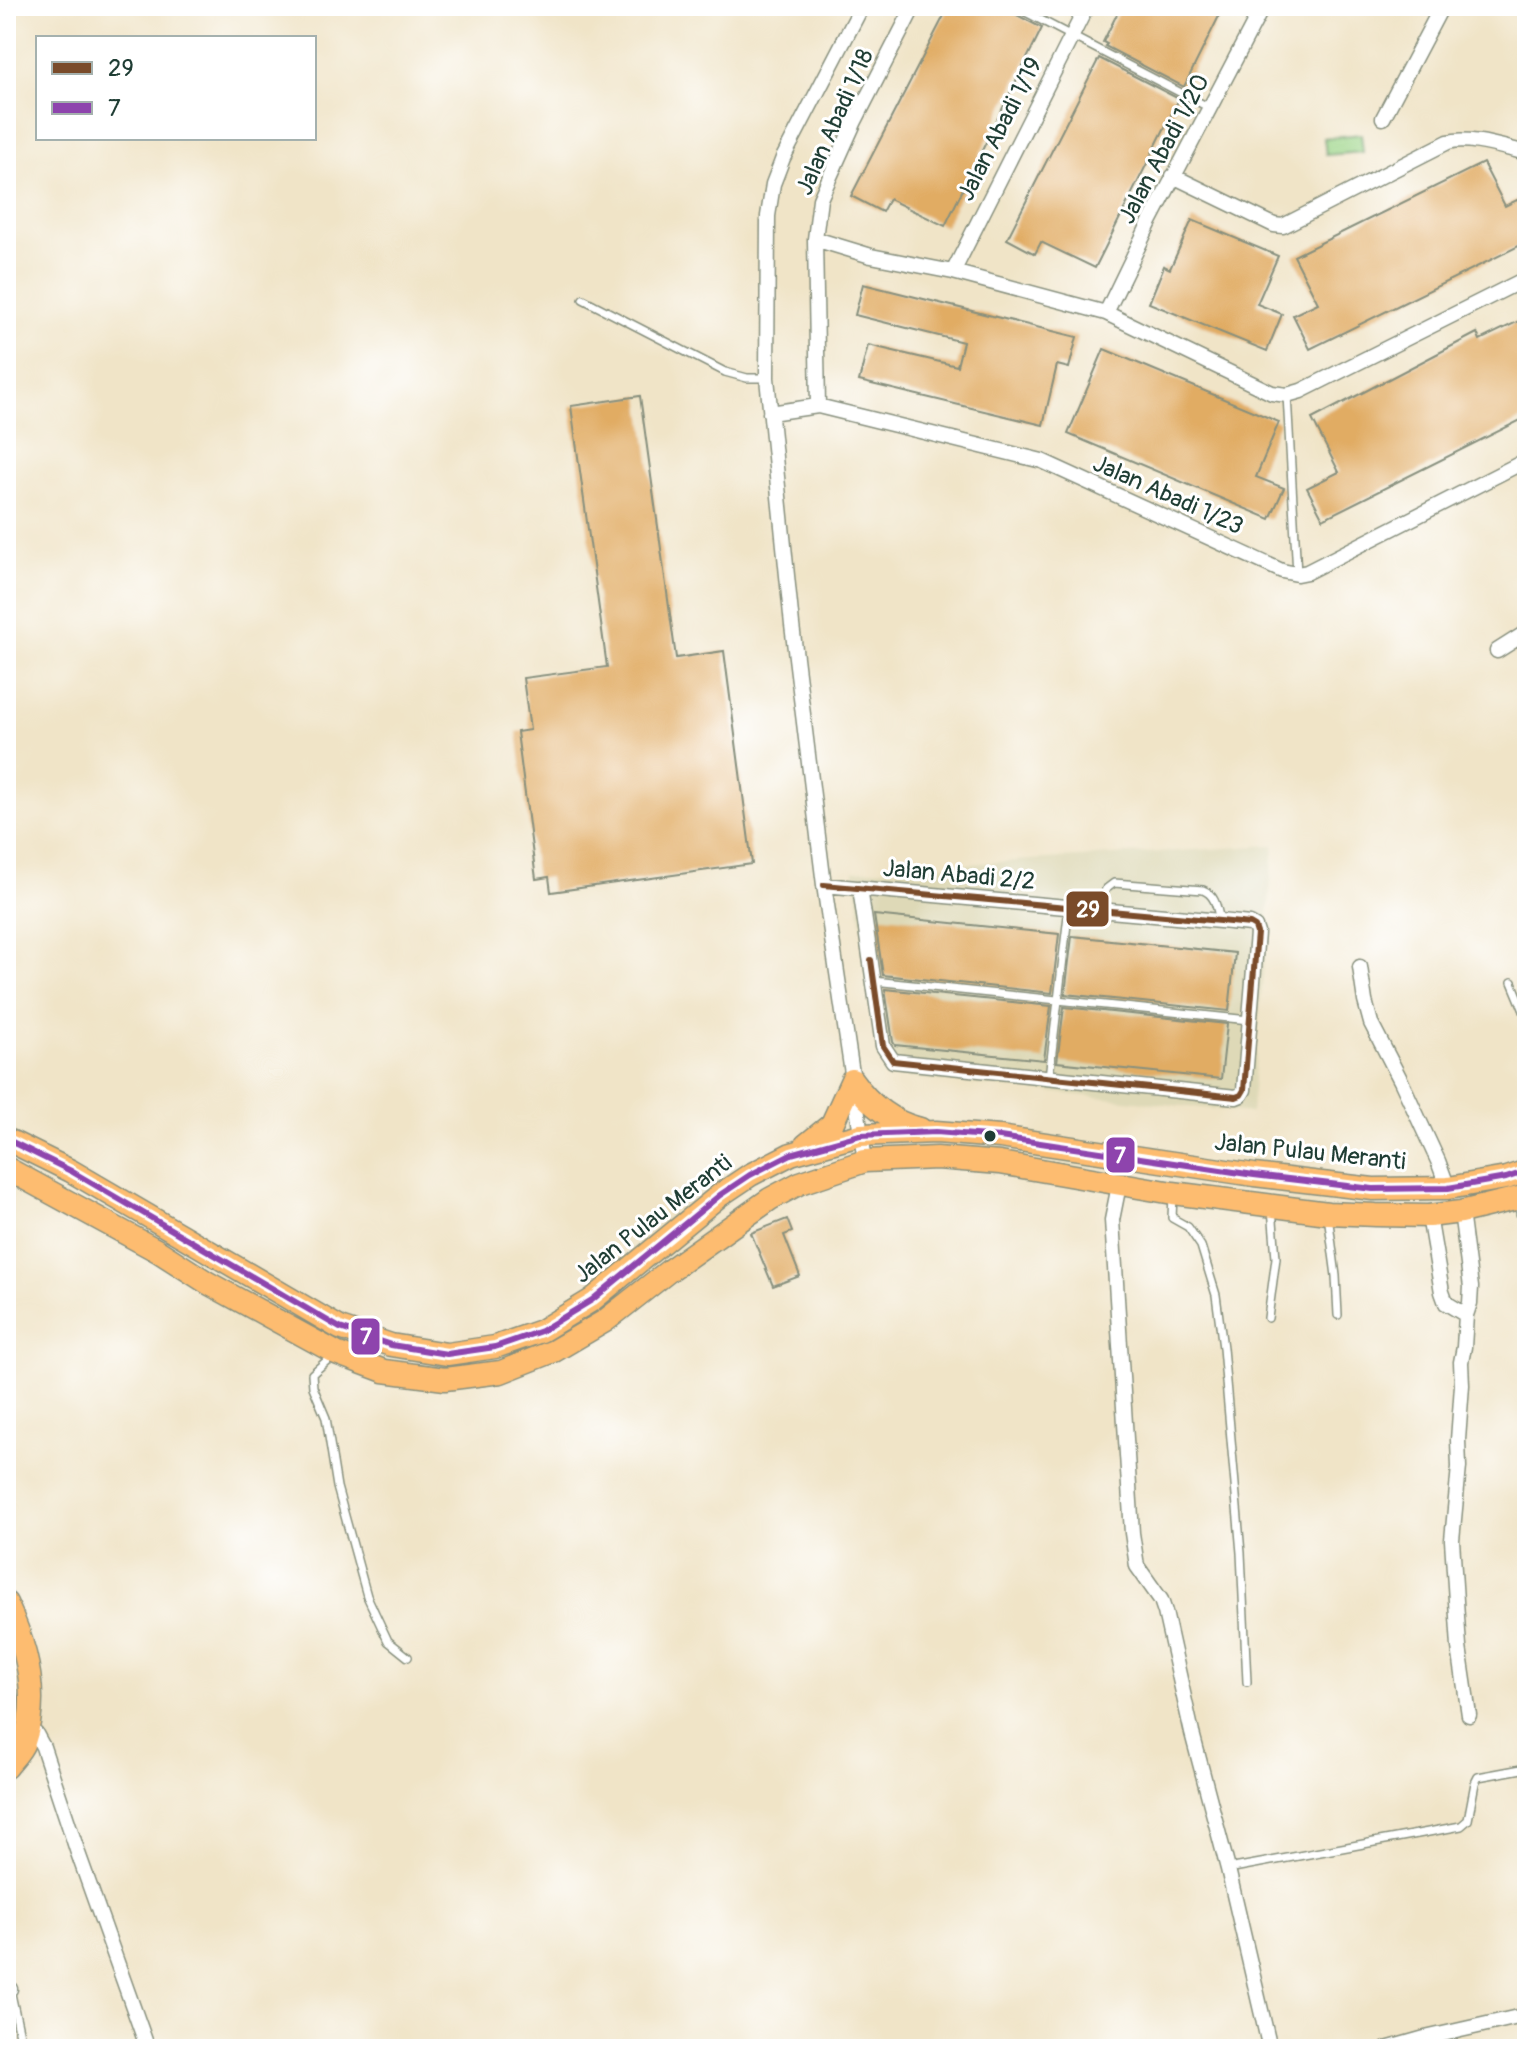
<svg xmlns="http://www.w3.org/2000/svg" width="1533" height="2055" viewBox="0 0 1533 2055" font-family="Pangolin,sans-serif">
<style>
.built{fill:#ded9b7}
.green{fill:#9bd486;stroke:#5d885d;stroke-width:2}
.building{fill:#e1ac64}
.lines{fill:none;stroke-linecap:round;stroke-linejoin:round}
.lane-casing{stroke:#88907e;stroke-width:10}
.street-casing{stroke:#88907e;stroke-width:17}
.primary-casing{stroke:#88907e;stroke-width:25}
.lane{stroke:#fff;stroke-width:7}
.street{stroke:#fff;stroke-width:14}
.primary{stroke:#fdbc6f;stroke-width:22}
.bus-1-casing{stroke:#fff;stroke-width:12}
.bus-2-casing{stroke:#fff;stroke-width:12}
.bus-1{stroke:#7a4b2a;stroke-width:6}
.bus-2{stroke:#8e44ad;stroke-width:6}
.bus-dot{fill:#1f3d34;stroke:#fff;stroke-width:3}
.labels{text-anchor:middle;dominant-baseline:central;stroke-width:6;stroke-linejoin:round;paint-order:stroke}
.street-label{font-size:24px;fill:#1f3d34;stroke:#fff}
.line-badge{stroke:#fff;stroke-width:3}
.badge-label{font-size:22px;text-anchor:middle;font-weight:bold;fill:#fff}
</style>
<rect width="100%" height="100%" fill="#fff"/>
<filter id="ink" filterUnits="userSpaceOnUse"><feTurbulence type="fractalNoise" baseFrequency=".0125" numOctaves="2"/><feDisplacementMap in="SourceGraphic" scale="16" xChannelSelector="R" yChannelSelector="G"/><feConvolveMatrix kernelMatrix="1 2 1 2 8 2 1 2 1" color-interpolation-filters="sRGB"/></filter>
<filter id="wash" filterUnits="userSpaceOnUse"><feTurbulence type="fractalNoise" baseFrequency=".006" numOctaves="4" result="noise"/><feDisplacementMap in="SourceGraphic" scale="32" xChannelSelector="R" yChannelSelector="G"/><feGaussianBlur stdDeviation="1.8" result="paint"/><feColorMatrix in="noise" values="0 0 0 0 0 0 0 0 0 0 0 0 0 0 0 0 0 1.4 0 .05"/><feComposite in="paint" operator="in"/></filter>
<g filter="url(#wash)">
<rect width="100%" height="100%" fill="#f0e4c7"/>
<path class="built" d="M1274,845L1251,1113L884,1075L854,871Z"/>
<path class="green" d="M1361,134L1363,152L1326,155L1324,138Z"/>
<g id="blocks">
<path class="building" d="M949,6H1008L1011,12L1042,28L945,226L889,199L882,212L851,196Z
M1121,6H1224L1184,87L1105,46L1107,44L1103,42Z
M1099,58L1179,99L1095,268L1041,242L1035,254L1007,239Z
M1483,163L1505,206L1527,195V242L1310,349L1293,315L1318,303L1294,256Z
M1192,220L1278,256L1257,304L1282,314L1267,351L1149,303L1164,266L1170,269Z
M863,284L1077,337L1069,368L1057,365L1043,425L859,381L868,345L957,366L963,342L855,315Z
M1527,317V417L1323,519L1307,488L1339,472L1312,419L1477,333L1480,340Z
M1104,349L1279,422L1256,477L1284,488L1270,519L1068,434Z
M640,396L676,658L724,651L752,864L551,892L549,877L536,879L517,732L530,730L523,678L607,667L571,406Z
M874,915L1059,934L1052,993L883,975Z
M1072,936L1235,953L1229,1011L1065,994Z
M885,989L1051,1006L1044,1060L895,1045L893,1042Z
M1064,1007L1227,1024L1221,1079L1057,1062Z
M787,1219L792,1232L784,1235L800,1276L773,1286L751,1233Z"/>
</g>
</g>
<g filter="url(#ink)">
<use href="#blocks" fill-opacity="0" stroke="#88907e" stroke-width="2"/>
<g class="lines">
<defs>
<path id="lane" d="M1014,6L1210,108
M583,299L725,372L747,378H767
M1287,395L1297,574
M1095,910L1106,889L1114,883L1203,890C1216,895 1217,909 1220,921
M874,981L1249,1020
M1512,982L1527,1018
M1049,1077L1069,907
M6,1193L12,1177
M1173,1195L1172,1218L1188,1227L1201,1246L1216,1295L1223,1348L1241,1553L1247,1682
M1518,1201L1525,1240L1527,1309
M1328,1215L1336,1276L1338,1315
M1268,1318L1276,1258L1272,1208
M333,1355L312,1374L313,1387L326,1418L337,1487L367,1596L388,1641L408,1657
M1228,1869L1461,1826L1468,1820L1475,1783L1478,1777L1527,1768
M10,1989L23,2049"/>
<path id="street" d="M862,6L783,158L773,184L768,216L767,378L792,625L824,885L865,1161
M1383,118L1442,6
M1173,176L1274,225L1283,226L1448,142C1470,136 1504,148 1527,153
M815,239L871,256L953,272L1106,313L1272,393L1287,395L1301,391L1527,278
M953,272L1087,6
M1106,313L1150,222L1263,6
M818,406L815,239L820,199L855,121L914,6
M770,413L818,406L1042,461L1282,571L1297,574L1307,572L1527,460
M1497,651L1527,632
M824,885L1220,921L1250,924L1255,927L1257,933L1244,1090L1241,1095L1236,1097L893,1061L883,1046L860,888
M1360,967L1365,1001L1371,1023L1401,1081L1438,1161L1448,1188
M1119,1185L1112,1220L1132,1533L1137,1566L1161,1600L1165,1612L1192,1733L1228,1869L1270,2049
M1461,1212L1471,1287L1470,1303L1466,1315L1464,1347L1461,1362L1462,1385L1458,1440L1459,1467L1452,1540L1459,1647L1469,1715
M1429,1216L1442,1292L1446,1303L1466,1315
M27,1727L36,1734L43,1747L78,1853L148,2049
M6,1990L10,1989
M1386,2049L1425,2038L1527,2015"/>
<path id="primary" d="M852,1080C869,1104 891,1122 920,1129
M6,1139L71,1171L340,1328L391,1345L447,1354L495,1347L541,1331L592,1300L720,1195L750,1175L791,1154L860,1135L936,1132L1000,1137L1254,1175L1373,1189L1448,1188L1506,1178L1527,1171
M806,1145L832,1124L852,1080
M6,1168L158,1251L208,1283L336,1353L384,1371L445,1379L501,1372L554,1351L605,1321L670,1270L770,1199L800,1183L865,1161L937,1158L1000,1163L1173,1193L1328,1213L1376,1215L1429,1216L1461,1212L1527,1196
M6,1603C26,1645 40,1696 24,1742C21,1751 12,1759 6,1767
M6,1698V1711"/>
</defs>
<use href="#lane" class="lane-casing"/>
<use href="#street" class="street-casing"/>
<use href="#primary" class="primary-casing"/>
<use href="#lane" class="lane"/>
<use href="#street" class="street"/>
<use href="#primary" class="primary"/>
<defs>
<path id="bus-1" d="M824,885L1220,921L1250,924L1255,927L1257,933L1244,1090L1241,1095L1236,1097L893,1061L883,1046L871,960"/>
<path id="bus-2" d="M6,1139L71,1171L340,1328L391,1345L447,1354L495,1347L541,1331L592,1300L720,1195L750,1175L791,1154L860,1135L936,1132L1000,1137L1254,1175L1373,1189L1448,1188L1506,1178L1527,1171"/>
</defs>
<use href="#bus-1" class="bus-1-casing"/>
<use href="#bus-2" class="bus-2-casing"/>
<use href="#bus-1" class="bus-1"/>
<use href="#bus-2" class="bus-2"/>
</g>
</g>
<circle class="bus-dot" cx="990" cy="1136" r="7"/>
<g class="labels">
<g class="street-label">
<text transform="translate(835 122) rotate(-66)">Jalan Abadi 1/18</text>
<text transform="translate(1000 129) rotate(-63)">Jalan Abadi 1/19</text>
<text transform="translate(1164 149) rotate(-62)">Jalan Abadi 1/20</text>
<text transform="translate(1168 495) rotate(24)">Jalan Abadi 1/23</text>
<text transform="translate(959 875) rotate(5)">Jalan Abadi 2/2</text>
<text transform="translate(1310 1152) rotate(6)">Jalan Pulau Meranti</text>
<text transform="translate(653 1219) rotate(-38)">Jalan Pulau Meranti</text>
</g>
</g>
<g class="line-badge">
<rect x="1065" y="890" width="45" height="38" rx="8" fill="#7a4b2a"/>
<rect x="1105" y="1136" width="31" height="38" rx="8" fill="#8e44ad"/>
<rect x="350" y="1317" width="31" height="39" rx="8" fill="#8e44ad"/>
</g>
<g class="badge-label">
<text x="1088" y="917">29</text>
<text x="1120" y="1163">7</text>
<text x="366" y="1344">7</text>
</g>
<rect width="1533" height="2055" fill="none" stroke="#fff" stroke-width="32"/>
<rect x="36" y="36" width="280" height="104" fill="#ffffff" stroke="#a5b1ae" stroke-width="2"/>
<rect x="52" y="62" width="40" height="12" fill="#7a4b2a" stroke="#a5b1ae" stroke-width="2"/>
<text x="108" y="76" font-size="24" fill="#1f3d34">29</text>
<rect x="52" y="102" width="40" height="12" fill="#8e44ad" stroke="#a5b1ae" stroke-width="2"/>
<text x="108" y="116" font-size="24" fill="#1f3d34">7</text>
</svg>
